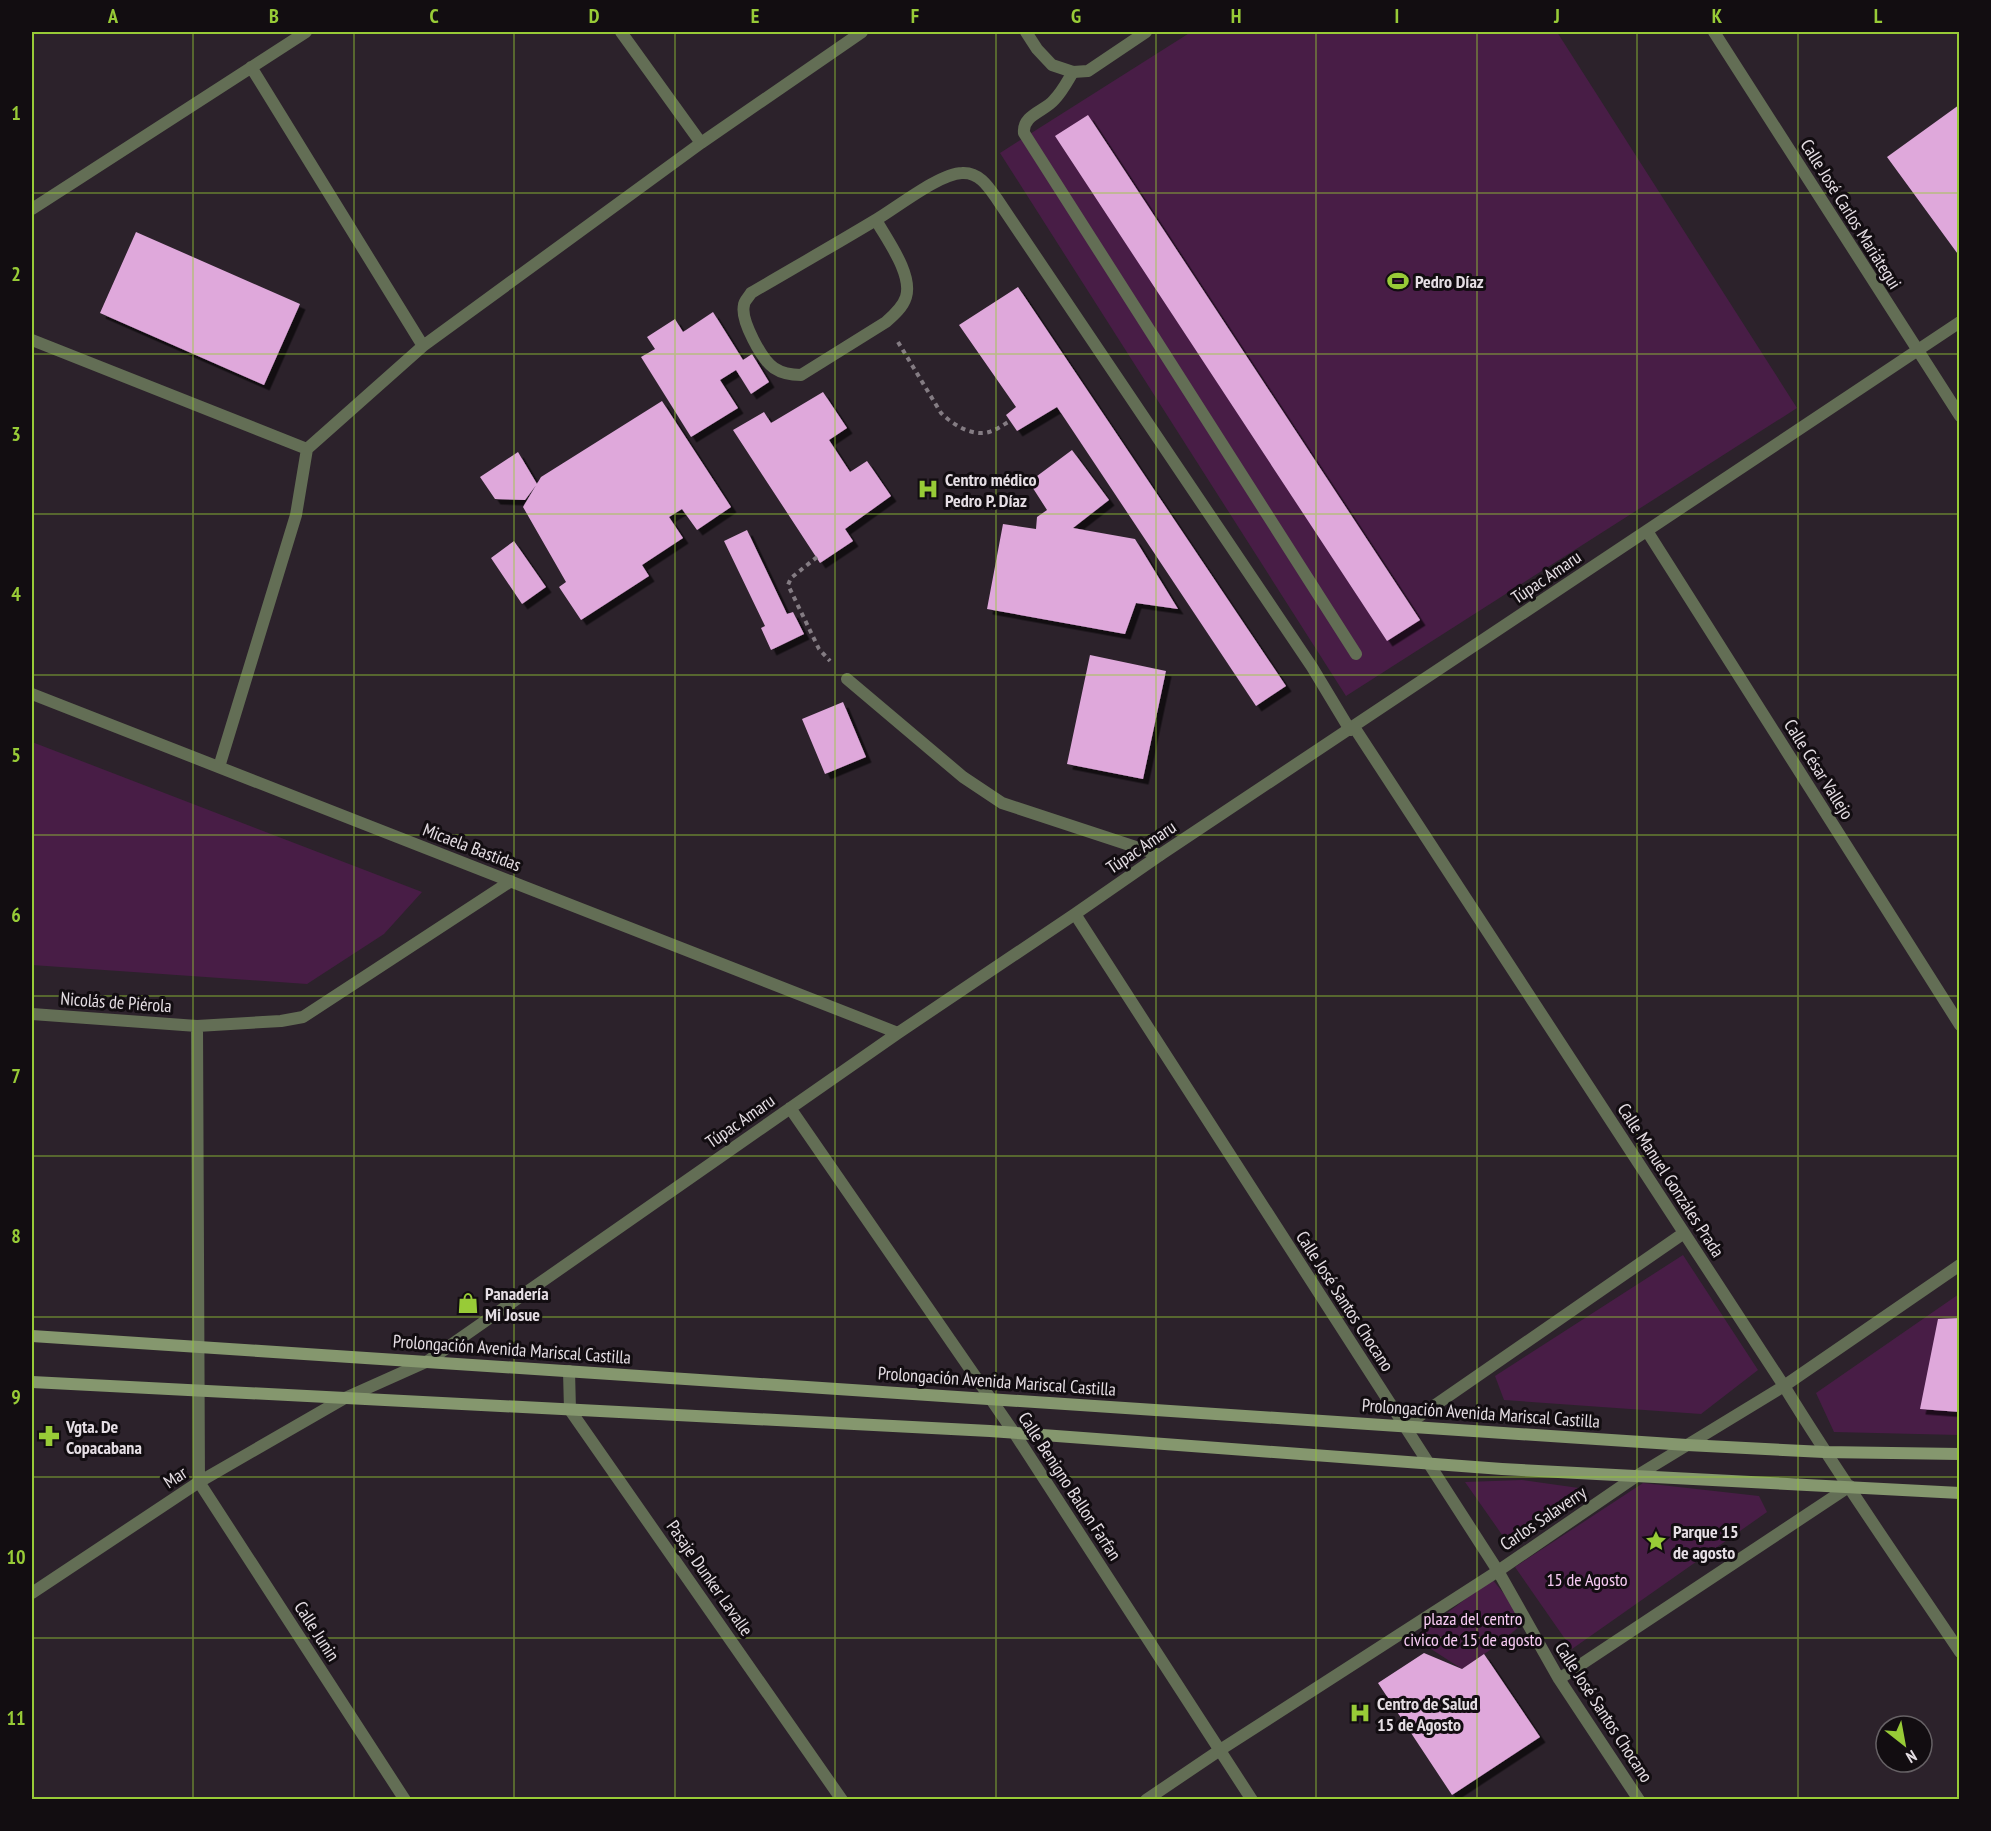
<svg xmlns="http://www.w3.org/2000/svg" width="1991" height="1831" viewBox="0 0 1991 1831" font-family="'PT Sans Narrow',sans-serif">
<style>
.green{fill:#481d46}
.building{fill:#dfa8db;filter:url(#shadow)}
.lines{fill:none;stroke-linecap:round;stroke-linejoin:round}
.path{stroke:#847c83;stroke-width:4;stroke-dasharray:4.5 4.5;stroke-linecap:butt}
.service{stroke:#636e55;stroke-width:12}
.minor{stroke:#636e55;stroke-width:12}
.secondary{stroke:#85976e;stroke-width:12}
.grid{fill:none;stroke:#98cb37;stroke-width:1.5;stroke-opacity:0.55}
.labels{text-anchor:middle;dominant-baseline:central;stroke-width:6;stroke-linejoin:round;paint-order:stroke}
.street-label{font-size:18px;fill:#e5dee4;stroke:#120d11}
.poi-label{font-size:18px;font-weight:bold;fill:#e5dee4;stroke:#120d11;text-anchor:start}
.park-label{font-size:18px;fill:#f9ccf5;stroke:#120d11}
.neatline{fill:none;stroke:#98cb37;stroke-width:2}
.grid-label{font-size:20px;text-anchor:middle;font-weight:bold;fill:#98cb37}
</style>
<defs>
<filter id="shadow"><feDropShadow dx="5.5" dy="5.5" stdDeviation="0" flood-color="#0009"/></filter>
</defs>
<rect width="100%" height="100%" fill="#2c222b"/>
<path class="green" d="M1191,32H1557L1797,408L1346,696L1000,153Z
M32,742L422,892L384,934L307,984L32,965Z
M1683,1255L1758,1370L1701,1414L1504,1400L1495,1376Z
M1959,1294V1435L1834,1432L1816,1393Z
M1522,1480L1579,1488L1505,1539L1465,1482Z
M1643,1483L1759,1496L1767,1512L1572,1649L1515,1567Z
M1492,1579L1526,1621L1496,1646L1462,1669L1414,1638Z"/>
<path class="building" d="M1959,105L1960,106V257L1887,157Z
M1088,115L1420,620L1387,641L1055,136Z
M136,232L300,304L264,385L100,313Z
M1018,287L1286,686L1256,706L1057,407L1017,431L1006,415L1016,407L959,325Z
M713,312L743,360L752,354L769,382L751,394L736,370L720,380L738,408L691,437L641,357L655,349L647,337L675,319L683,332Z
M823,392L847,428L829,440L850,472L867,461L891,496L845,529L853,541L820,563L733,430L764,412L771,423Z
M662,401L731,507L697,530L682,509L669,517L683,538L642,565L649,576L581,620L559,587L566,582L523,507L541,477Z
M1072,450L1109,500L1073,528L1135,539L1178,609L1136,603L1125,634L987,609L1003,524L1036,529L1037,517L1047,510L1029,482Z
M518,452L537,484L525,500L495,499L480,477Z
M747,530L787,614L793,612L804,634L771,650L761,628L765,626L724,541Z
M514,541L546,587L522,604L491,558Z
M1090,655L1166,671L1143,779L1067,764Z
M843,702L866,757L825,774L802,719Z
M1960,1318V1412L1920,1409L1938,1319Z
M1424,1653L1462,1669L1484,1654L1540,1737L1452,1795L1378,1683Z"/>
<g class="lines">
<path class="path" d="M898,342L941,413C952,424 972,437 989,432C996,430 1003,425 1010,421
M817,557L791,578L788,585L819,649L830,661"/>
<path class="service" d="M1073,72C1067,82 1062,92 1054,100C1045,111 1022,115 1024,133L1356,654
M876,220C887,240 913,274 906,297C903,307 894,315 886,322L801,375C791,375 783,374 774,368C762,360 740,320 744,305C744,301 749,297 751,293C792,269 834,245 874,221C895,209 940,173 962,173C979,172 988,186 997,199L1312,667L1350,730
M847,679L963,777L1002,803L1160,855"/>
<path class="minor" d="M621,32L701,143
M1026,32L1037,49L1052,65L1073,72L1088,71L1146,32
M1714,32L1960,416
M251,67L423,346
M32,209L306,32
M32,340L307,449L296,515L219,767
M307,449L423,346L701,143L862,32
M1647,531L1960,1025
M32,694L898,1033
M1354,727L1784,1386C1839,1476 1901,1564 1960,1652
M1075,914L1498,1571L1559,1679L1639,1800
M32,1014L197,1026
M790,1108L1015,1434L1252,1800
M569,1371L570,1410L842,1800
M1405,1426L1684,1233
M199,1482L197,1026L281,1021L303,1017L511,881
M199,1482L405,1800
M32,1593L199,1482L343,1399L428,1361L898,1033L1075,914L1160,855L1960,322
M1559,1679L1850,1486
M1146,1800L1220,1750L1498,1571L1638,1475L1784,1386L1960,1265"/>
<path class="secondary" d="M32,1336L1687,1445L1824,1452L1960,1454
M32,1382L990,1431L1502,1469L1960,1493"/>
</g>
<path class="grid" d="M193,32V1800M354,32V1800M514,32V1800M675,32V1800M835,32V1800M996,32V1800M1156,32V1800M1316,32V1800M1477,32V1800M1637,32V1800M1798,32V1800M32,193H1960M32,354H1960M32,514H1960M32,675H1960M32,835H1960M32,996H1960M32,1156H1960M32,1317H1960M32,1477H1960M32,1638H1960"/>
<defs>
<symbol id="stadium-bare" viewBox="-9 -9 18 18"><path d="M0-5a6.5 5 0 1 0 0 10a6.5 5 0 1 0 0-10ZM-3.5-1.8h7v3.6h-7Z" fill="#98cb37" stroke="#120d11" stroke-width="2.5" paint-order="stroke"/></symbol>
<symbol id="hospital-bare" viewBox="-9 -9 18 18"><path d="M-5-5h3v3.5h4V-5h3V5h-3V1.5h-4V5h-3Z" fill="#98cb37" stroke="#120d11" stroke-width="2.5" paint-order="stroke"/></symbol>
<symbol id="shop-bare" viewBox="-9 -9 18 18"><path d="M-5-2.5h2.3a2.7 3.5 0 0 1 5.4 0H5L5.5 6h-11ZM-1.5-2.5h3a1.5 2.3 0 0 0-3 0Z" fill="#98cb37" stroke="#120d11" stroke-width="2.5" paint-order="stroke"/></symbol>
<symbol id="pharmacy-bare" viewBox="-9 -9 18 18"><path d="M-2-6h4v4h4v4h-4v4h-4v-4h-4v-4h4Z" fill="#98cb37" stroke="#120d11" stroke-width="2.5" paint-order="stroke"/></symbol>
<symbol id="sight-bare" viewBox="-9 -9 18 18"><path d="M0-6L1.8-2.2L6-1.7L2.9 1.2L3.7 5.4L0 3.3L-3.7 5.4L-2.9 1.2L-6-1.7L-1.8-2.2Z" fill="#98cb37" stroke="#120d11" stroke-width="2.5" paint-order="stroke"/></symbol>
</defs>
<g fill-rule="evenodd">
<use href="#stadium-bare" x="1383" y="266" width="30" height="30"/>
<use href="#hospital-bare" x="913" y="474" width="30" height="30"/>
<use href="#shop-bare" x="453" y="1288" width="30" height="30"/>
<use href="#pharmacy-bare" x="34" y="1421" width="30" height="30"/>
<use href="#sight-bare" x="1641" y="1526" width="30" height="30"/>
<use href="#hospital-bare" x="1345" y="1698" width="30" height="30"/>
</g>
<g class="labels">
<g class="street-label">
<text transform="translate(1851 214) rotate(58)">Calle José Carlos Mariátegui</text>
<text transform="translate(1546 577) rotate(-34)">Túpac Amaru</text>
<text transform="translate(1819 769) rotate(58)">Calle César Vallejo</text>
<text transform="translate(472 847) rotate(21)">Micaela Bastidas</text>
<text transform="translate(1141 847) rotate(-34)">Túpac Amaru</text>
<text transform="translate(116 1002) rotate(4)">Nicolás de Piérola</text>
<text transform="translate(740 1121) rotate(-35)">Túpac Amaru</text>
<text transform="translate(1671 1180) rotate(57)">Calle Manuel Gonzáles Prada</text>
<text transform="translate(1345 1301) rotate(57)">Calle José Santos Chocano</text>
<text transform="translate(512 1349) rotate(4)">Prolongación Avenida Mariscal Castilla</text>
<text transform="translate(997 1381) rotate(4)">Prolongación Avenida Mariscal Castilla</text>
<text transform="translate(1481 1413) rotate(4)">Prolongación Avenida Mariscal Castilla</text>
<text transform="translate(175 1477) rotate(-33)">Mar</text>
<text transform="translate(1070 1486) rotate(57)">Calle Benigno Ballon Farfan</text>
<text transform="translate(1543 1518) rotate(-34)">Carlos Salaverry</text>
<text transform="translate(710 1578) rotate(55)">Pasaje Dunker Lavalle</text>
<text transform="translate(317 1631) rotate(57)">Calle Junin</text>
<text transform="translate(1604 1712) rotate(57)">Calle José Santos Chocano</text>
</g>
<g class="poi-label">
<text x="1415" y="281">Pedro Díaz</text>
<text x="945" y="479">Centro médico<tspan x="945" dy="21">Pedro P. Díaz</tspan></text>
<text x="485" y="1293">Panadería<tspan x="485" dy="21">Mi Josue</tspan></text>
<text x="66" y="1426">Vgta. De<tspan x="66" dy="21">Copacabana</tspan></text>
<text x="1673" y="1531">Parque 15<tspan x="1673" dy="21">de agosto</tspan></text>
<text x="1377" y="1703">Centro de Salud<tspan x="1377" dy="21">15 de Agosto</tspan></text>
</g>
<g class="park-label">
<text x="1587" y="1579">15 de Agosto</text>
<text x="1473" y="1618">plaza del centro<tspan x="1473" dy="21">civico de 15 de agosto</tspan></text>
</g>
</g>
<rect width="1991" height="1831" fill="none" stroke="#120d11" stroke-width="66"/>
<g transform="translate(1904 1744) rotate(149)"><circle r="28" fill="#120d11" stroke="#666165" stroke-width="1.5"/>
<path d="M0-4.5L10 22L0 15L-10 22Z" fill="#98cb37"/>
<text y="-9" font-size="16" font-weight="bold" text-anchor="middle" fill="#e5dee4">N</text>
</g>
<rect x="33" y="33" width="1925" height="1765" class="neatline"/>
<g class="grid-label">
<text x="113" y="23">A</text>
<text x="274" y="23">B</text>
<text x="434" y="23">C</text>
<text x="594" y="23">D</text>
<text x="755" y="23">E</text>
<text x="915" y="23">F</text>
<text x="1076" y="23">G</text>
<text x="1236" y="23">H</text>
<text x="1397" y="23">I</text>
<text x="1557" y="23">J</text>
<text x="1717" y="23">K</text>
<text x="1878" y="23">L</text>
<text x="16" y="120">1</text>
<text x="16" y="281">2</text>
<text x="16" y="441">3</text>
<text x="16" y="601">4</text>
<text x="16" y="762">5</text>
<text x="16" y="922">6</text>
<text x="16" y="1083">7</text>
<text x="16" y="1243">8</text>
<text x="16" y="1404">9</text>
<text x="16" y="1564">10</text>
<text x="16" y="1725">11</text>
</g>
</svg>
